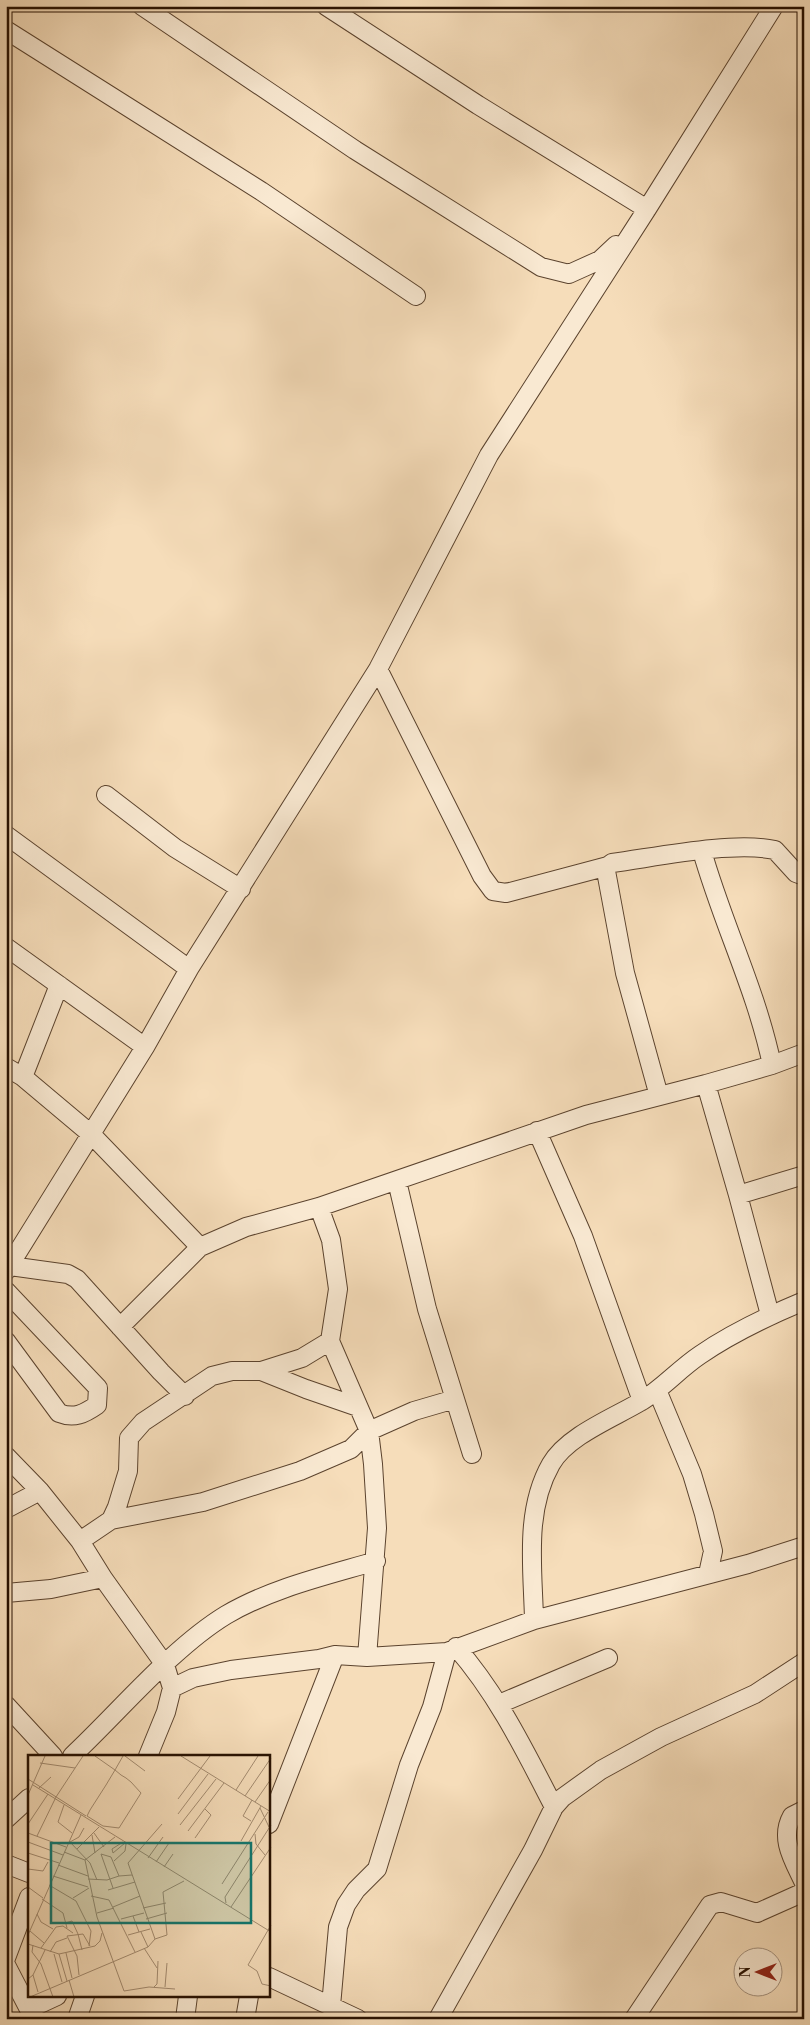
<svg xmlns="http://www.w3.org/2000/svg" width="810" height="2025" viewBox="0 0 810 2025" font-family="'Libre Bodoni',serif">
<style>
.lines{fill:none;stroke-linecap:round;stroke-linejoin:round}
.minor-casing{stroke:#5b432e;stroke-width:20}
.minor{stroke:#f9e9d2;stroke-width:18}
.inset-road{fill:none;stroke:#a38b70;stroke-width:1}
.view{fill:#0f766e;fill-opacity:0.15;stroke:#0f766e;stroke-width:2.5}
.inset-edge{fill:none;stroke:#271000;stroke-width:2.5}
</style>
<rect width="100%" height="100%" fill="#f6ddba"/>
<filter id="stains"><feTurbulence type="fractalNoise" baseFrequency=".004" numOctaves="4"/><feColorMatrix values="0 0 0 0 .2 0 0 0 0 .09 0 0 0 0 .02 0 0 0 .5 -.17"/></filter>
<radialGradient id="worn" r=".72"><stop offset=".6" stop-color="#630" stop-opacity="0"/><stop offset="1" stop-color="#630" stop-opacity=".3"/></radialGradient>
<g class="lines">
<defs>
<path id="minor" d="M142,6L355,150L541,267L569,274L600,260L616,245
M326,6L478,105L647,209
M6,30L261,191L416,296
M378,669L482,876L493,891L506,893L608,866L612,863C657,857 732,841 775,850L796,873L804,876
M106,795L175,848L241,889
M6,835L189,969
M702,851C723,925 756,989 772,1065
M608,866L606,871L625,973L659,1096
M6,947L145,1047
M6,1067L23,1077L92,1135L200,1247L246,1227L319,1207L586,1115L706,1084L772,1065L804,1053
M23,1077L59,985
M706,1084L738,1195L770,1315
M537,1131L583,1236L642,1401
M397,1181L427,1309L472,1454
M738,1195L804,1175
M10,1266L68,1274L77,1279L161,1372L185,1396
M6,1271L145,1047L189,969L378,669L489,455L647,209L774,6
M6,1291L98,1388L97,1405C84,1414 74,1419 59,1413L6,1341
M120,1327L200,1247
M330,1341L369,1431L373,1464L377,1528L367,1657
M261,1371L306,1389L358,1407
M657,1390L692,1474L704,1514L713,1551L708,1574
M6,1456L40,1491L80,1541L103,1578L165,1665L172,1688L166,1712L148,1756
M6,1509L40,1491
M111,1520L117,1507L128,1471L129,1438L143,1422L212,1376L232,1371H261L302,1358L330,1341L338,1289L331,1240L319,1207
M80,1541L111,1520L203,1502L300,1471L351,1449L369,1431L414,1411L455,1399
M6,1593L51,1589L103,1578
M534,1620C533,1569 524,1511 551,1464C567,1436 613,1418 640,1402C662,1389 679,1369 700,1355C732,1333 768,1316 804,1301
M456,1647C498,1695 525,1751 554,1807
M172,1688L193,1678L231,1670L319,1659L335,1655L367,1657L447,1652L534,1620L748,1564L804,1546
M499,1704L608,1658
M6,1705L53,1756
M72,1756C119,1712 172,1648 226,1615C272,1588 325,1576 376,1561
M804,1810L792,1816C779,1839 794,1861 804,1883
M6,1819L29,1798
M269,1824L335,1655
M6,1864L29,1873
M6,1958L29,1897
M6,1965L34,2019
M269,1977L358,2019
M331,2006L338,1927L346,1905L356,1890L377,1869L409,1765L432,1707L447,1652
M29,2009L57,1996
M77,2019L85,1996
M185,2019L188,1996
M245,2019L249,1996
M438,2019L533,1850L554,1807L562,1798L601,1770L661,1737L755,1694L804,1662
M634,2019L710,1905L721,1902L757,1913L804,1892"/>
</defs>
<use href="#minor" class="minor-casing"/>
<use href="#minor" class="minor"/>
</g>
<g transform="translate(28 1755)">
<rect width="242" height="242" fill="#f6ddba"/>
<path class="inset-road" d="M67,1L87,15L93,20L98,23L103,27L113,38L91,73L75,71L59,61L62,55L78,30L87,15L95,1M97,1L117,16M153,1L243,57M12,8L47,13M0,24L58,61M5,30L243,177M11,33L23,22M208,35L230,1M0,40L17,1M217,41L243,3M150,44L182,1M227,47L243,24M36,50L30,67L44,78M232,53L241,72M150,59L180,19M223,66L215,61L224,45M0,69L20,39M152,70L188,24M160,76L196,28M0,78L38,92M66,78L76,92M227,79L228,89L237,100M64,80L67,98M9,81L28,42L55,1M167,83L183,60L177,54M41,86L62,108L69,125M213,86L233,51M0,87L35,100M42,87L51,82L56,73M49,94L71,72M36,97L57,105L87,82M0,98L31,108M85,98L84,94L95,87M85,98L97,88M73,99L83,102L91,121L104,120M73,99L85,133M120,103L135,82M57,105L69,162L96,236L121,232L147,234M86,106L97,96L98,89M128,107L141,88M30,110L60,121M136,112L145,99M0,114L15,116L20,107M25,121L60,132M60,124L79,125L91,121M194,129L240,57M21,130L48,146L63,176L61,191M0,132L15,143M80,135L107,127M63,141L81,145L107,197M45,143L61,133M14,144L35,158L39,173M198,148L197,142L243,70M85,152L112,141M203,152L243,92M115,153L138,148M69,158L86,153M9,159L13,167L25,174M105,161L111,177M93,164L116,158M118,164L139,158M37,168L44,166L50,179M243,170L220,210L229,216L234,229L243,231M2,176L16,188M113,177L120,192M50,179L54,195M0,180L53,60M100,180L122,174M127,184L100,108L134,69M0,189L31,199L67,191L72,186L74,178M5,190L4,197L13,209L25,242M13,193L28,172L35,171L45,178M116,193L129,213M22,197L28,187L39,183M38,198L44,223M26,199L34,227M31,199L39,226M5,220L10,237M51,220L49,201L39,181L55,179L62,191M0,224L5,220L17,195M41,225L46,242M126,232L129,229L130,206M137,232L139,208M2,242L120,192L127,184L139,180L135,137L156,126"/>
<path class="view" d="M23,88H223V168H23Z"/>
<rect width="242" height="242" class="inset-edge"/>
</g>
<rect width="810" height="2025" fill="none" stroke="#f6ddba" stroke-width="25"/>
<rect x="8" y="8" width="795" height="2010" fill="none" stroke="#271000" stroke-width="2.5"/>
<rect x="12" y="12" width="785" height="2000" fill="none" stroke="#271000"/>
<g transform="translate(758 1972) rotate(270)"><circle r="24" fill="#f9e9d2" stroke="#a5927e"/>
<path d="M0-4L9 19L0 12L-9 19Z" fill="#8f2418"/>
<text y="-8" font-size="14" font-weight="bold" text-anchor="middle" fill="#271000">N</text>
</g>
<rect width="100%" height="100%" filter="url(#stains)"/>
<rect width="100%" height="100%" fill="url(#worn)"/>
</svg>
